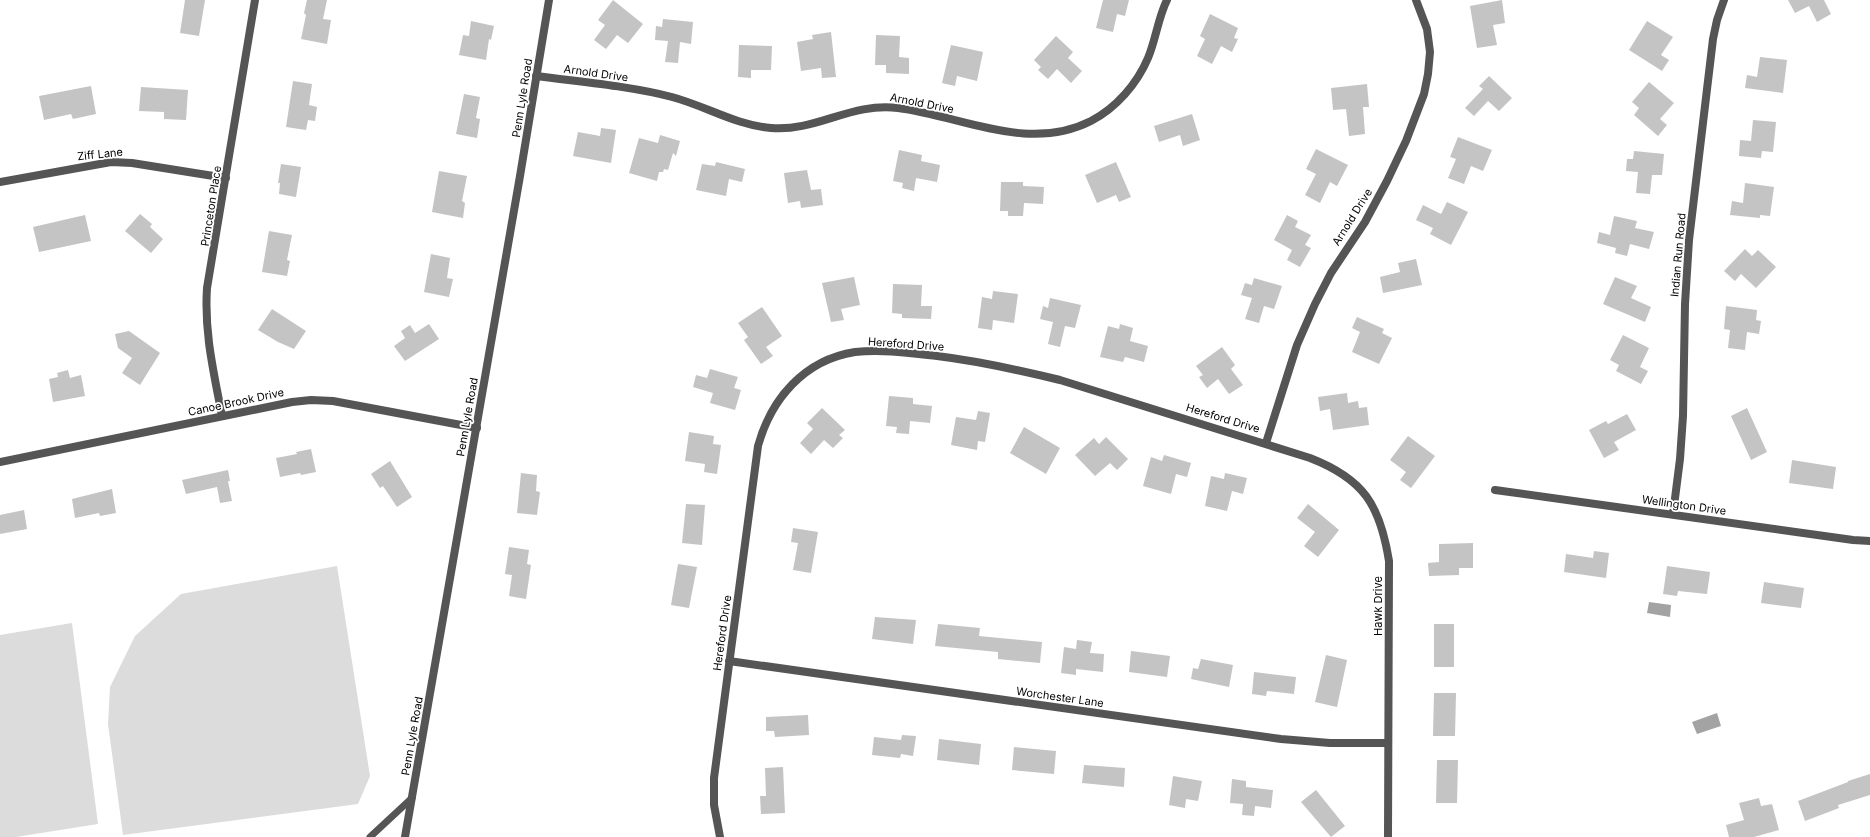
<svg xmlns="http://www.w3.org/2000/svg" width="1870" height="837" viewBox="0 0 1870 837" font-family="Inter,sans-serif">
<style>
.green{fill:#dcdcdc}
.water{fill:#a3a3a3}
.building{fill:#c4c4c4}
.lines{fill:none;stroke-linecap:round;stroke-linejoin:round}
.service{stroke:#555;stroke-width:7}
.minor{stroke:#555;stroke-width:8}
.tertiary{stroke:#555;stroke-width:8}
.labels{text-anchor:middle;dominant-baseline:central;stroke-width:3.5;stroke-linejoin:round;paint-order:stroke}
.street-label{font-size:11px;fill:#000;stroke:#fff}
</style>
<rect width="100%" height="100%" fill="#fff"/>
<path class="green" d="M337,566L370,776L358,804L123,835L108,724L110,687L135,636L181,594Z
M72,623L98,824L16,837H0V635Z"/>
<path class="water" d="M1649,602L1671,605L1670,617L1647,613Z
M1717,713L1721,726L1697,734L1692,722Z"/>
<path class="building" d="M185,0H205L199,36L180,33Z
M307,0H327L323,19L331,20L327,44L301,39L306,15L304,13Z
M613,0L643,24L628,43L617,35L606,49L594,40L605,25L598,20Z
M1103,0H1129L1125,16L1117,14L1113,32L1096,28Z
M1502,0L1505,23L1493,25L1497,45L1477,48L1470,6Z
M1788,0H1824L1831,14L1817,22L1809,6L1795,13Z
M1210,14L1238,28L1234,38L1238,39L1232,52L1221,46L1212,64L1197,56L1205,39L1200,36Z
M663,19L693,22L691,44L680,42L678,63L665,62L668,41L655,40L656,26L662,27Z
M471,21L494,26L491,40L489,39L486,60L459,55L463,35L469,36Z
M1647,21L1673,37L1661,55L1669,60L1662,71L1629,50Z
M831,32L836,77L822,78L821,68L801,71L797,42L813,39L812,35Z
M876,35L900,36L899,57L909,58V74L886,73V65H875Z
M1056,36L1073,52L1068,58L1082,71L1071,83L1057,69L1048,79L1038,70L1041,67L1034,60Z
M739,45L772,46L771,70H751V78L738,77Z
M951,45L983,52L977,81L957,76L955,86L942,83Z
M1760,57L1787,60L1783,93L1745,88L1747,75L1757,77Z
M1489,76L1512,98L1499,111L1488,101L1474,116L1465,108L1483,89L1479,86Z
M293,81L312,84L309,105L317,107L315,121L308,120L306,130L286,127Z
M1649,82L1674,103L1660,119L1667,125L1658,136L1634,115L1639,108L1632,102Z
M1367,84L1369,107H1363L1365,134L1349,136L1346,109L1333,110L1331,88Z
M91,86L96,114L73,119L71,114L44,120L39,96Z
M141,87L188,90L186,120L164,119V112L139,111Z
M464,94L480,97L476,118L480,119L477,138L456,134Z
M1192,114L1200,140L1183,146L1180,135L1159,142L1154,126Z
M1753,120L1776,122L1773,152L1762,151L1761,158L1739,156L1740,140L1751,141Z
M601,128L616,130L611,163L573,156L578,132L600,136Z
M660,135L680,141L676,156L673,153L668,170L664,169L663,172H659L657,181L629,173L639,138L658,143Z
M1458,137L1492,150L1483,171L1471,166L1464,184L1448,178L1456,159L1450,157Z
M1316,149L1348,165L1337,186L1330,182L1320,203L1305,195L1316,174L1306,169Z
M899,150L922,155L921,161L940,165L937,182L916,178L914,191L902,188L903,183L893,181Z
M1634,151L1664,154L1662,175H1652L1650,194L1636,193L1638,172L1626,171L1627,159H1633Z
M716,162L745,169L742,182L729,179L726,196L696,190L702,164L715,166Z
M1116,162L1131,197L1119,202L1116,195L1097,203L1085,175Z
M281,164L301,167L296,197L279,194L280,183H278Z
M807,170L811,190L821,189L823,205L801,208L800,201L788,203L784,173Z
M439,171L467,176L462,201L465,203L463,218L432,212Z
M1001,182H1023V186L1044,187L1043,204L1024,203L1023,216H1008V211H1000Z
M1745,183L1774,187L1770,216L1760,215V218L1730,215L1732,201L1743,203Z
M1447,202L1468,212L1451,245L1430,234L1433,228L1416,220L1423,205L1441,214Z
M140,214L152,224L150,227L163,239L151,253L125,231Z
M85,215L91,241L39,252L33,227Z
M1287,215L1298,221L1295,227L1311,235L1305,245L1311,248L1300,267L1287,260L1292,250L1274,240Z
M1614,216L1637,221L1635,228L1654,232L1649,249L1630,244L1627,256L1615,253L1616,248L1597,243L1599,232L1610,235Z
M269,231L292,235L287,260L290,261L287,276L262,272Z
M1745,249L1752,256L1758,250L1776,267L1756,288L1741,274L1735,281L1724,271Z
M431,254L450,258L447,278L453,279L449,297L424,292Z
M1416,259L1422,285L1383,293L1380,277L1400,272L1398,263Z
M854,277L860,305L841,309L844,320L831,322L822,283Z
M1615,277L1637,286L1631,298L1651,307L1645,322L1603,304Z
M1254,278L1282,286L1274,309L1264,306L1259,323L1245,319L1252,298L1241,295L1245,283L1252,285Z
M893,284L922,285L921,306H932L931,319L902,318V314L892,313Z
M993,291L1018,294L1014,323L993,320L992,330L978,328L982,297L992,299Z
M1050,298L1081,305L1075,328L1065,326L1060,347L1048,344L1053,322L1040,319L1043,306L1048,308Z
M1726,306L1757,310L1756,320L1761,321L1759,334L1747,332L1745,350L1728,348L1730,330L1724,329Z
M762,307L782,336L766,347L773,356L761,364L744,340L748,337L738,323Z
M272,309L306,331L294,349L278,342L258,330Z
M1357,317L1384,329L1382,333L1392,338L1379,364L1352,352L1360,332L1352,328Z
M429,324L439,339L405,361L394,346L405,338L401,331L410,325L415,333Z
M1120,324L1133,328L1130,341L1148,346L1144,362L1125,357L1123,362L1100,357L1108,326L1119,329Z
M129,331L160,353L140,385L122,373L132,358L118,348L115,334Z
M1623,335L1649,348L1640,367L1648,371L1641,384L1616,371L1619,365L1610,360Z
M1222,347L1235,365L1231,369L1243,385L1229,394L1218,379L1207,388L1199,377L1203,375L1196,366Z
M710,369L738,377L734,388L741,390L735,410L710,403L713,393L693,387L696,375L707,378Z
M68,370L70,378L81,375L85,396L53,402L49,379L58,377L57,373Z
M1347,393L1348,403L1358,401L1359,408L1367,407L1369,425L1333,430L1330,409L1320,411L1318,397Z
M889,396L913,398V404L932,406L930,423L910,421L909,434L896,433L897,427L886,426Z
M822,408L845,430L839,435L843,438L833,448L824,440L811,454L800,443L813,429L807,423Z
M1747,408L1767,452L1751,460L1731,416Z
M978,411L990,413L985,442L978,441L977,450L951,445L956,417L976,420Z
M1627,414L1636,430L1614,442L1619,450L1604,458L1589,430L1606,421L1608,424Z
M1024,427L1060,448L1046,474L1010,453Z
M689,432L714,436L713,444L721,445L717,474L704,472L705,464L685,461Z
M1408,436L1435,456L1411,488L1400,480L1406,472L1390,460Z
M1106,437L1128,459L1117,470L1110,463L1095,476L1075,455L1094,438L1099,444Z
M311,449L316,472L301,475L300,473L280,477L276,458L297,454L296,452Z
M1164,455L1191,463L1187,477L1176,474L1171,494L1143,486L1151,457L1162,461Z
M1792,460L1836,467L1833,489L1789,483Z
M390,461L412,497L397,507L383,486L380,488L371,474Z
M228,470L230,481H228L232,501L220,503L217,487L186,494L182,480Z
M521,473L537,475L536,491L540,492L537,515L517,513Z
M1225,473L1247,478L1243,494L1232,491L1227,511L1205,506L1211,476L1224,479Z
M112,489L116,513L100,516L99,513L75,518L72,499Z
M686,504L705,505L702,545L682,543Z
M1308,504L1339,530L1318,557L1304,546L1315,532L1297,518Z
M24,510L27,529L0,534V515Z
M793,528L818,532L811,573L793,570L798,543L791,542Z
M1473,543V568H1459V575L1429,576L1428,563L1439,562V544Z
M509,547L529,550L527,564L531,565L526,599L509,596L512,575L505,574Z
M1594,551L1609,553L1606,578L1564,572L1566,554L1593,558Z
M678,564L697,567L689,608L671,605Z
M1667,566L1710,572L1707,594L1678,591L1677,596L1663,594Z
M1764,582L1804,588L1801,608L1761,603Z
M875,617L916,620L913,644L872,639Z
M938,624L980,628L979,636L1042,642L1040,663L998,659V652L935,646Z
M1434,624H1454V667H1434Z
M1077,640L1092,642L1090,653L1104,654L1103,672L1076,669V675L1061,673L1064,647L1076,649Z
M1131,651L1170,656L1167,677L1129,672Z
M1326,655L1347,660L1337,707L1315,702Z
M1201,659L1233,665L1229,687L1191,679L1193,668L1198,669Z
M1254,672L1296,677L1294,694L1267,691L1266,696L1252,694Z
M1434,693H1456L1455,736H1433Z
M808,715L809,735L775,737L774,731H766V717Z
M902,735L916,736L913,756L901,754L900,758L872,755L874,737L901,740Z
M939,739L981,744L979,765L937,760Z
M1014,747L1056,751L1054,774L1012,770Z
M1437,760H1458L1457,803H1436Z
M1084,765L1125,768L1124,787L1082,783Z
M783,767L785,813L761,814L760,796H766L765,768Z
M1870,774V795L1838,805L1839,808L1805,821L1798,801L1848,782V781Z
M1173,776L1202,781L1198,801L1186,799L1185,808L1169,805Z
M1232,779L1246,781V787L1273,790L1271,808L1255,806L1254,816L1242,815L1243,804L1230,803Z
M1316,790L1345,826L1331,837L1301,802Z
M1759,798L1761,806L1772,804L1779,830L1754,837H1729L1726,825L1744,820L1739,803Z"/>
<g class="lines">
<path class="service" d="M370,837L412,798"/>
<path class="minor" d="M536,76C580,82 630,86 672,97C706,106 735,125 771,128C816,132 851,102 898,108C962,116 1028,153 1091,121C1116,108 1137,84 1148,58C1156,39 1158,18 1167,0
M0,182L111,162L132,163L226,178
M222,416C214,373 204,333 207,288L255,0
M1266,443L1297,345L1315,304L1331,273L1365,222L1387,181L1406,141L1424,94L1428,74L1430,52L1427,29L1416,0
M0,462L292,402L311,400L333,401L477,428
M1495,490L1853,540L1870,541
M1673,514L1680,459L1683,416L1685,304L1689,240L1713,39L1717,20L1724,0
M729,661L1281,739L1330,743H1388
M720,837L714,805V778L758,446C771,399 804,360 855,352C882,349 910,353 937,356C978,361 1019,370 1060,380L1310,458C1364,479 1380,505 1389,561L1388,837"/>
<path class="tertiary" d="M405,837L520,176L549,0"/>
</g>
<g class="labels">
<g class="street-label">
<text transform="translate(596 73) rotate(8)">Arnold Drive</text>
<text transform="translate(522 98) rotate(-81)">Penn Lyle Road</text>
<text transform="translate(922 103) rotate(11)">Arnold Drive</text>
<text transform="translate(100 154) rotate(-6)">Ziff Lane</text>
<text transform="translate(211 206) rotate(-81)">Princeton Place</text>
<text transform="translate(1352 217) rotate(-58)">Arnold Drive</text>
<text transform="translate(1678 255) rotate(-85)">Indian Run Road</text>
<text transform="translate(906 344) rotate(4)">Hereford Drive</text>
<text transform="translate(236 402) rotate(-12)">Canoe Brook Drive</text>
<text transform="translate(467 417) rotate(-80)">Penn Lyle Road</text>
<text transform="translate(1223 418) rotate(17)">Hereford Drive</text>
<text transform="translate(1684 505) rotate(8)">Wellington Drive</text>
<text transform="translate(1378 606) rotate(-90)">Hawk Drive</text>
<text transform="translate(722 633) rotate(-82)">Hereford Drive</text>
<text transform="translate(1060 697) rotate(8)">Worchester Lane</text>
<text transform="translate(412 736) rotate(-80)">Penn Lyle Road</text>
</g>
</g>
</svg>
